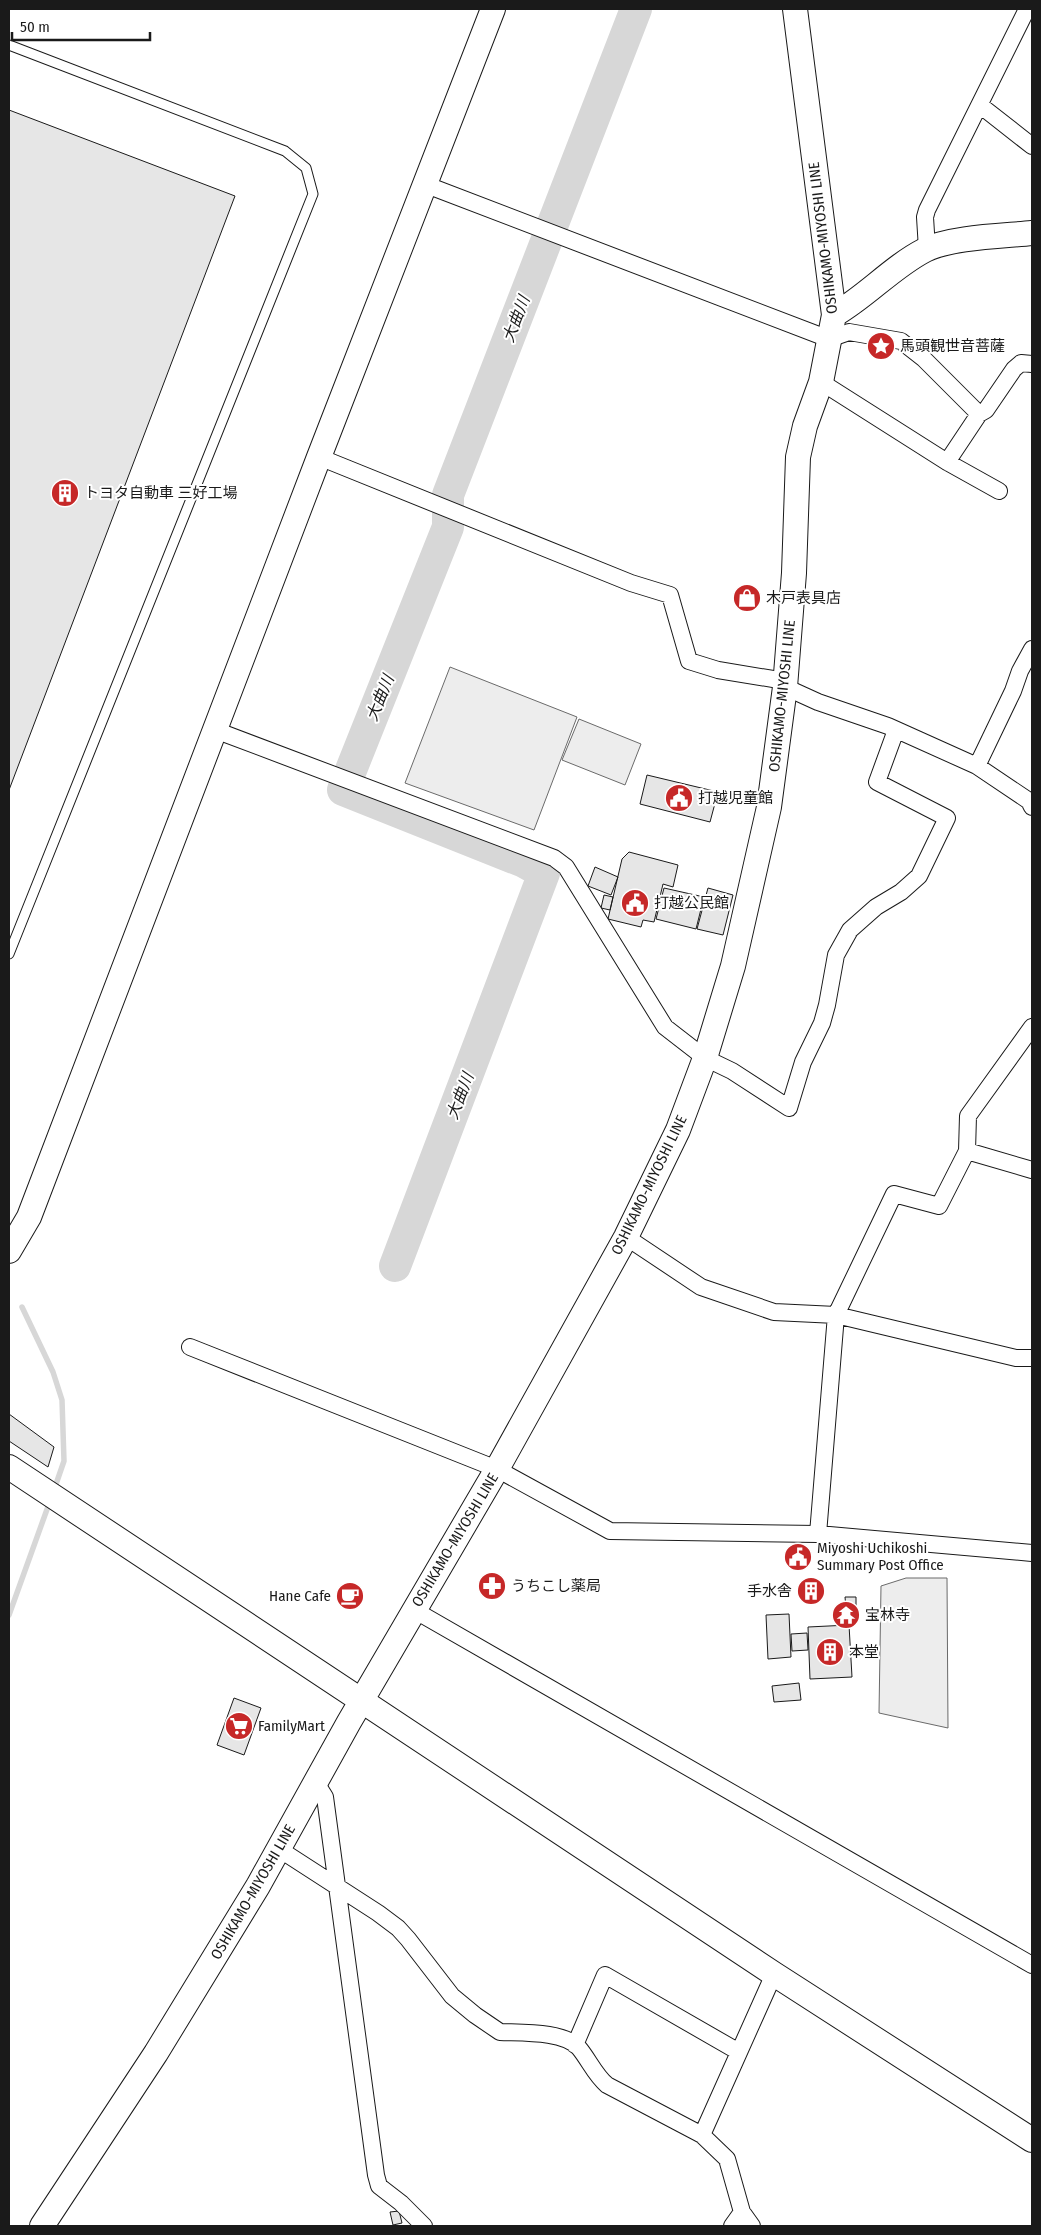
<svg xmlns="http://www.w3.org/2000/svg" width="1041" height="2235" viewBox="0 0 1041 2235" font-family="'Fira Sans Condensed','Noto Sans JP',sans-serif">
<style>
.green{fill:#ededed;stroke:#6a6a6a}
.lines{fill:none;stroke-linecap:round;stroke-linejoin:round}
.stream{stroke:#d7d7d7;stroke-width:5.5}
.river{stroke:#d7d7d7;stroke-width:32}
.building{fill:#e6e6e6;stroke:#1a1a1a}
.lane-casing{stroke:#1a1a1a;stroke-width:11}
.street-casing{stroke:#1a1a1a;stroke-width:18}
.secondary-casing{stroke:#1a1a1a;stroke-width:26}
.lane{stroke:#fff;stroke-width:9}
.street{stroke:#fff;stroke-width:16}
.secondary{stroke:#fff;stroke-width:24}
.labels{text-anchor:middle;dominant-baseline:central;stroke-width:4;stroke-linejoin:round;paint-order:stroke}
.street-label{font-size:15px;fill:#1a1a1a;stroke:#fff}
.poi-label{font-size:15px;fill:#1a1a1a;stroke:#fff;text-anchor:start}
.water-label{font-size:16px;font-style:italic;fill:#1a1a1a;stroke:#fff}
</style>
<rect width="100%" height="100%" fill="#fff"/>
<path class="green" d="M450,667L577,717L534,830L405,783Z
M579,719L641,744L625,785L562,760Z
M906,1578H947L948,1728L879,1713L881,1586Z"/>
<g class="lines">
<path class="stream" d="M22,1307L53,1372L62,1400L64,1461L54,1490
M9,1615L50,1501"/>
<path class="river" d="M395,1266L544,873L524,862L343,790L448,527V495L636,9"/>
</g>
<path class="building" d="M9,110L235,196L9,790Z
M647,775L718,792L710,822L640,804Z
M629,852L678,865L673,887L663,884L654,922L643,920L641,927L608,919L622,859Z
M595,867L618,877L611,895L588,886Z
M664,888L704,897L696,929L656,919Z
M708,888L733,895L723,935L697,929Z
M604,895L613,897L610,910L601,908Z
M9,1414L54,1447L48,1467L9,1441Z
M805,1585L817,1586V1597L804,1596Z
M845,1597H856V1608H846Z
M789,1614L791,1657L768,1659L766,1615Z
M849,1625L852,1677L810,1679L808,1627Z
M807,1633L808,1650L792,1651L791,1634Z
M799,1683L801,1700L774,1702L772,1686Z
M234,1698L261,1708L244,1755L217,1745Z
M399,2211L402,2223L393,2225L390,2212Z"/>
<g class="lines">
<defs>
<path id="lane" d="M9,45L285,151L306,168L313,194L9,954"/>
<path id="street" d="M981,106L1032,146
M424,184L829,339L849,332L901,341L924,359L979,414L947,462
M927,249L925,217L927,210L1027,9
M821,382L947,462L999,491
M979,414L986,410L1014,369L1021,363L1032,364
M319,457L631,583L670,595L689,661L718,670L785,681
M785,687L818,702L888,726L977,766L1029,801L1032,807
M215,730L554,858L566,867L665,1027L705,1058L732,1071L789,1108L803,1062L822,1023L827,1005L836,955L850,930L876,907L901,892L919,876L947,818L877,782L896,730
M977,766L1013,691L1020,671L1032,649
M967,1151L1032,1170
M626,1237L701,1287L774,1312L836,1315L1016,1358H1032
M190,1347L497,1469L610,1531L818,1534L1032,1553
M818,1534L836,1315L894,1194L939,1206L967,1151L968,1116L1032,1027
M414,1610L1032,1965
M315,1781L325,1797L376,2175L379,2186L401,2203L424,2226
M279,1849L378,1913L398,1928L408,1939L452,1996L475,2015L500,2032C522,2033 564,2031 579,2048C589,2060 595,2075 607,2085L702,2135L727,2159L742,2212L752,2226
M575,2045L605,1975L739,2052
M702,2135L774,1974
M732,2226L742,2212"/>
<path id="secondary" d="M834,315C867,296 892,267 925,250C951,237 1003,236 1032,233
M9,1251L29,1217L319,457L493,9
M9,1467L774,1974L1032,2140
M42,2226L156,2053L258,1886L349,1722L497,1469L626,1237L678,1130L705,1058L733,966L769,807L785,687L794,573L798,457L805,426L821,382L834,315L795,9"/>
</defs>
<use href="#lane" class="lane-casing"/>
<use href="#street" class="street-casing"/>
<use href="#secondary" class="secondary-casing"/>
<use href="#lane" class="lane"/>
<use href="#street" class="street"/>
<use href="#secondary" class="secondary"/>
</g>
<defs>
<symbol id="sight-disc" viewBox="-11 -11 22 22"><circle r="9.5" fill="#c62828" stroke="#fff"/><path d="M0-6L1.8-2.2L6-1.7L2.9 1.2L3.7 5.4L0 3.3L-3.7 5.4L-2.9 1.2L-6-1.7L-1.8-2.2Z" fill="#fff"/></symbol>
<symbol id="building-disc" viewBox="-11 -11 22 22"><circle r="9.5" fill="#c62828" stroke="#fff"/><path d="M-4-6H4V6H1V3H-1V6H-4ZM-2.5-4.3h1.7v1.8h-1.7ZM.8-4.3h1.7v1.8H.8ZM-2.5-1h1.7V.8h-1.7ZM.8-1h1.7V.8H.8Z" fill="#fff"/></symbol>
<symbol id="shop-disc" viewBox="-11 -11 22 22"><circle r="9.5" fill="#c62828" stroke="#fff"/><path d="M-5-2.5h2.3a2.7 3.5 0 0 1 5.4 0H5L5.5 6h-11ZM-1.5-2.5h3a1.5 2.3 0 0 0-3 0Z" fill="#fff"/></symbol>
<symbol id="civic-disc" viewBox="-11 -11 22 22"><circle r="9.5" fill="#c62828" stroke="#fff"/><path d="M-.6-6.5H3V-4.5H.6V-3L4-1V1h2V6H-6V1h2V-1L-.6-3ZM-1.2 2.5V6h2.4V2.5Z" fill="#fff"/></symbol>
<symbol id="pharmacy-disc" viewBox="-11 -11 22 22"><circle r="9.5" fill="#c62828" stroke="#fff"/><path d="M-2-6h4v4h4v4h-4v4h-4v-4h-4v-4h4Z" fill="#fff"/></symbol>
<symbol id="cafe-disc" viewBox="-11 -11 22 22"><circle r="9.5" fill="#c62828" stroke="#fff"/><path d="M-5.5-4.5H6V0H3Q3 3.5 0 3.5H-2.5Q-5.5 3.5-5.5 0ZM3-3.2v2h1.7v-2ZM-6 4.5H4V6H-6Z" fill="#fff"/></symbol>
<symbol id="temple-disc" viewBox="-11 -11 22 22"><circle r="9.5" fill="#c62828" stroke="#fff"/><path d="M0-6L5-2H3V0L6.5 2.5H4V6H1.5V3h-3V6H-4V2.5H-6.5L-3 0V-2H-5Z" fill="#fff"/></symbol>
<symbol id="supermarket-disc" viewBox="-11 -11 22 22"><circle r="9.5" fill="#c62828" stroke="#fff"/><path d="M-6-5.5h2.5l.6 2H6L4.5 2H-2.5L-4.4-4H-6ZM-1.5 3.2a1.3 1.3 0 1 0 .1 0ZM3 3.2a1.3 1.3 0 1 0 .1 0Z" fill="#fff"/></symbol>
</defs>
<g fill-rule="evenodd">
<use href="#sight-disc" x="865" y="330" width="32" height="32"/>
<use href="#building-disc" x="49" y="477" width="32" height="32"/>
<use href="#shop-disc" x="731" y="582" width="32" height="32"/>
<use href="#civic-disc" x="663" y="782" width="32" height="32"/>
<use href="#civic-disc" x="619" y="887" width="32" height="32"/>
<use href="#civic-disc" x="782" y="1541" width="32" height="32"/>
<use href="#pharmacy-disc" x="476" y="1570" width="32" height="32"/>
<use href="#building-disc" x="795" y="1575" width="32" height="32"/>
<use href="#cafe-disc" x="334" y="1580" width="32" height="32"/>
<use href="#temple-disc" x="830" y="1599" width="32" height="32"/>
<use href="#building-disc" x="814" y="1636" width="32" height="32"/>
<use href="#supermarket-disc" x="223" y="1710" width="32" height="32"/>
</g>
<g class="labels">
<g class="street-label">
<text transform="translate(823 238) rotate(-97)">OSHIKAMO-MIYOSHI LINE</text>
<text transform="translate(782 696) rotate(-84)">OSHIKAMO-MIYOSHI LINE</text>
<text transform="translate(649 1185) rotate(-64)">OSHIKAMO-MIYOSHI LINE</text>
<text transform="translate(455 1540) rotate(-59)">OSHIKAMO-MIYOSHI LINE</text>
<text transform="translate(253 1892) rotate(-60)">OSHIKAMO-MIYOSHI LINE</text>
</g>
<g class="poi-label">
<text x="900" y="346">馬頭観世音菩薩</text>
<text x="84" y="493">トヨタ自動車 三好工場</text>
<text x="766" y="598">木戸表具店</text>
<text x="698" y="798">打越児童館</text>
<text x="654" y="903">打越公民館</text>
<text x="817" y="1548">Miyoshi Uchikoshi<tspan x="817" dy="17">Summary Post Office</tspan></text>
<text x="511" y="1586">うちこし薬局</text>
<text x="792" y="1591" text-anchor="end">手水舎</text>
<text x="331" y="1596" text-anchor="end">Hane Cafe</text>
<text x="865" y="1615">宝林寺</text>
<text x="849" y="1652">本堂</text>
<text x="258" y="1726">FamilyMart</text>
</g>
<g class="water-label">
<text transform="translate(516 319) rotate(-69)">大曲川</text>
<text transform="translate(380 698) rotate(-68)">大曲川</text>
<text transform="translate(460 1096) rotate(-69)">大曲川</text>
</g>
</g>
<rect width="1041" height="2235" fill="none" stroke="#1a1a1a" stroke-width="20"/>
<path d="M12 32v8h138v-8" fill="none" stroke="#1a1a1a" stroke-width="2.5"/>
<text x="20" y="32" font-size="15" fill="#1a1a1a" stroke="#ffffff" stroke-width="4" paint-order="stroke">50 m</text>
</svg>
